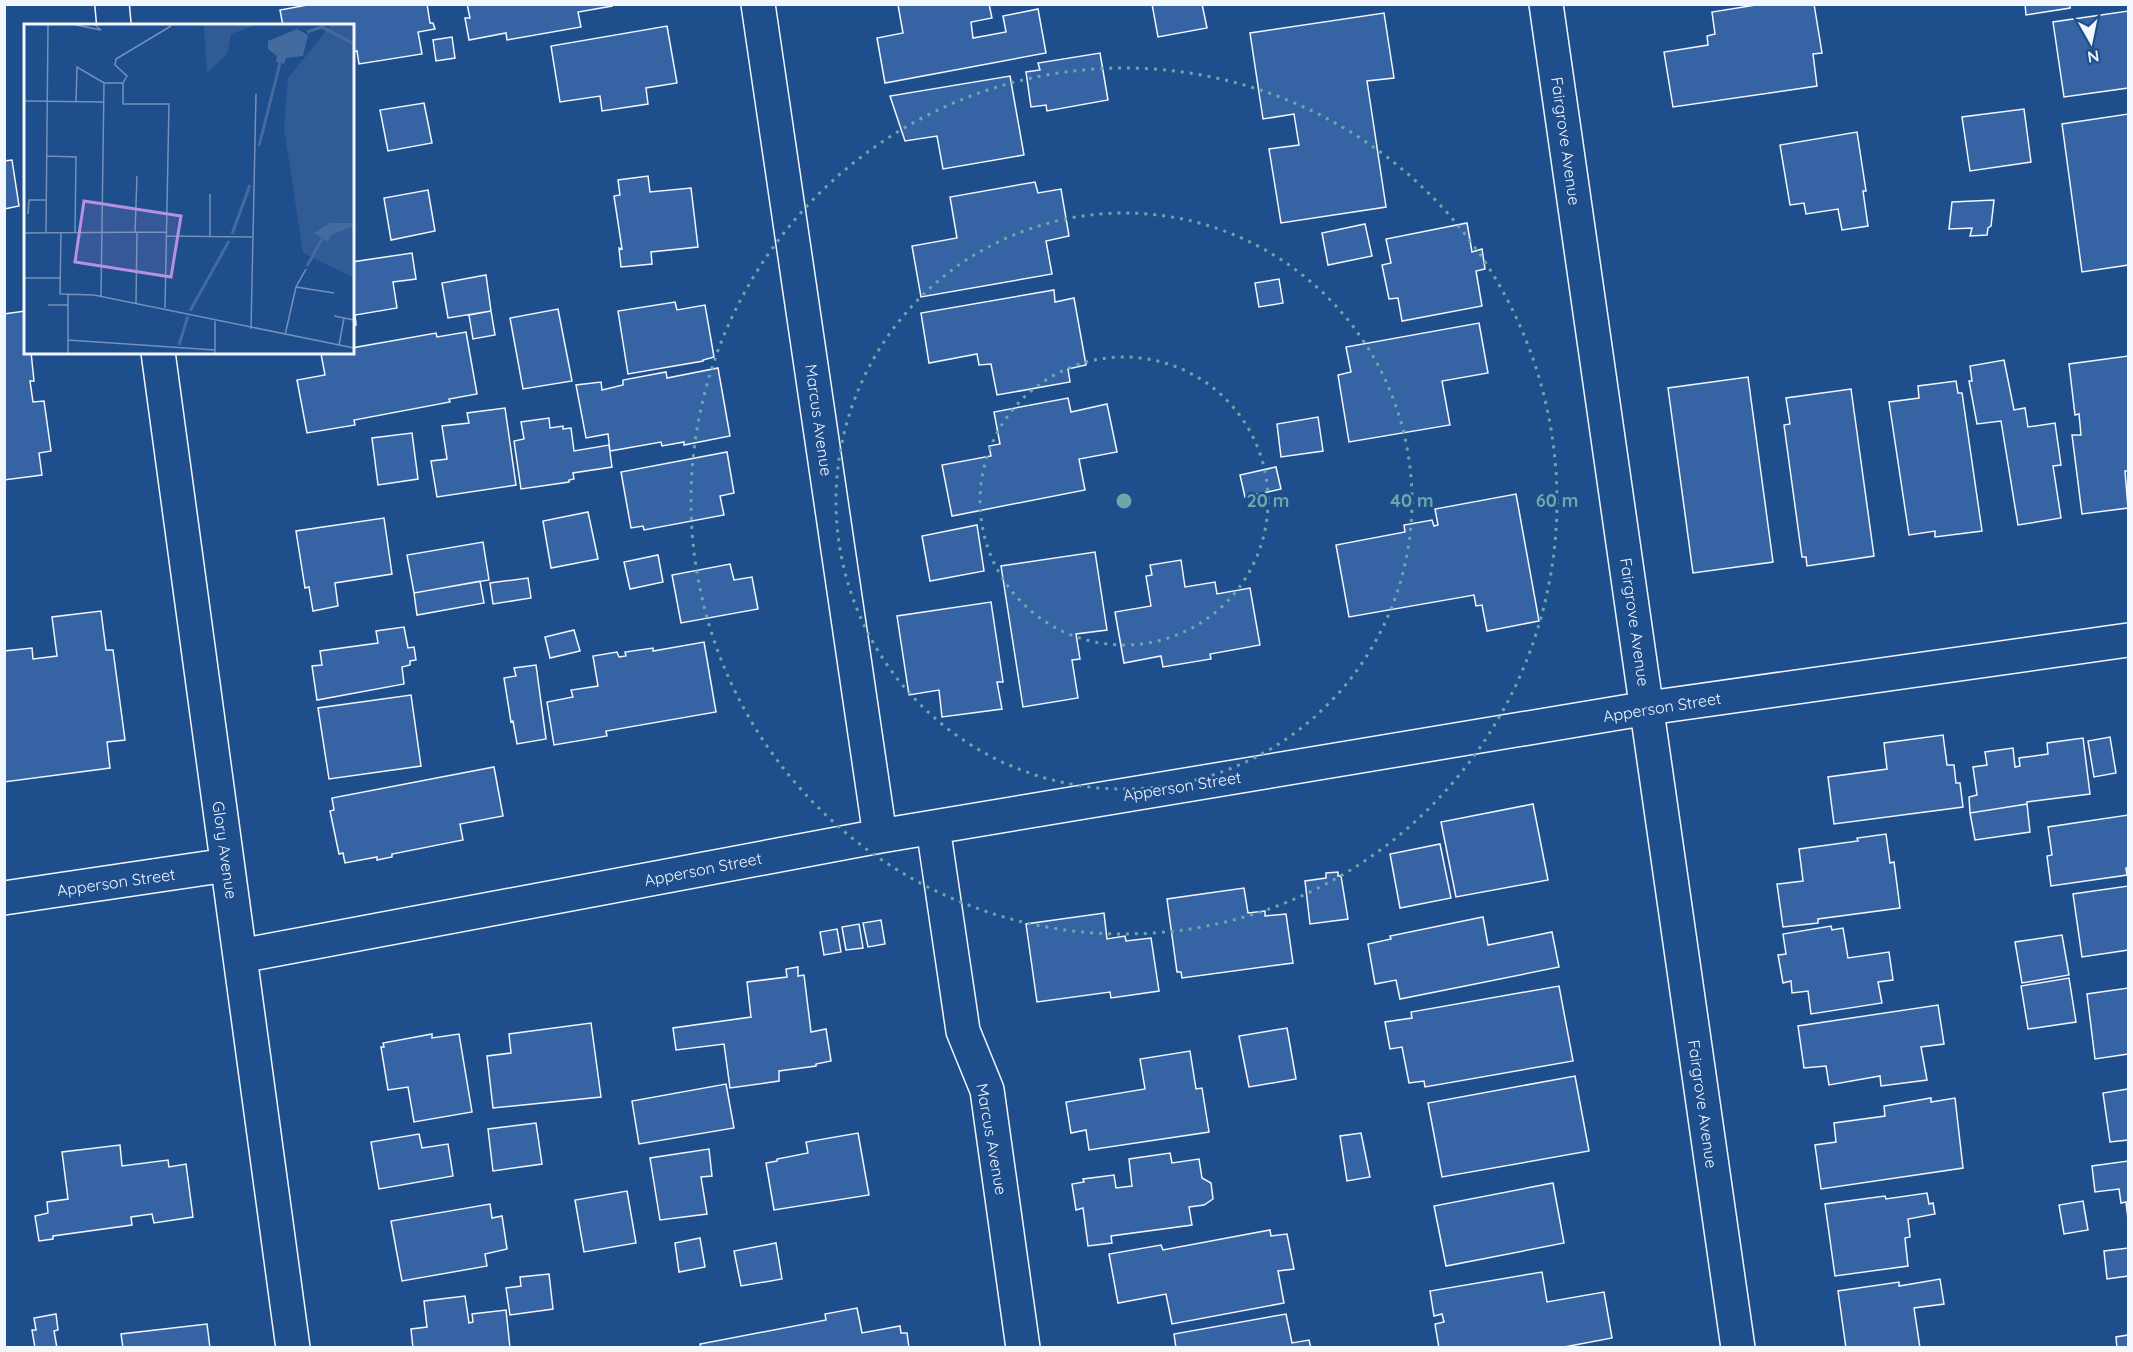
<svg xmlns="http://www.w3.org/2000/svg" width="2133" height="1352" viewBox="0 0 2133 1352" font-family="Quicksand,sans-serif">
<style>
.building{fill:#3563a3;stroke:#f2f6ff;stroke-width:1.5}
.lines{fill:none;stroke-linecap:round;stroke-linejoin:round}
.minor-casing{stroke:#f2f6ff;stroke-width:36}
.minor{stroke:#1f4e8c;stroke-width:33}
.ring{fill:none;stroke:#6aa9a8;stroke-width:3;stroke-dasharray:3 6}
.labels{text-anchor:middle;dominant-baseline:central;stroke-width:4.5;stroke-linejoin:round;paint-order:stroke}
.street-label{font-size:16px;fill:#f2f6ff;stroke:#1f4e8c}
.inset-river{fill:none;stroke:#446ba0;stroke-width:3}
.inset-road{fill:none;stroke:#7391ba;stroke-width:1.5}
.view{fill:#b691df;fill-opacity:0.15;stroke:#b691df;stroke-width:3}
.inset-edge{fill:none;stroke:#f2f6ff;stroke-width:3}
.centre{fill:#6aa9a8;stroke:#1f4e8c;stroke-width:3}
.ring-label{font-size:18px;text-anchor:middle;font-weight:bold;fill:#6aa9a8;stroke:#1f4e8c;stroke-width:4.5;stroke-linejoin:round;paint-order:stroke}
</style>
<rect width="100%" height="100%" fill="#1f4e8c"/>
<path class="building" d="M313,4H427L430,23H433L435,29L418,32L422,54L359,64L357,51L352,52V26H283L280,10Z
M467,4H612V6L578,12L581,27L507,40L506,33L469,40L465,18H470Z
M989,4L992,18L971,22L973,38L1006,32L1003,16L1038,9L1046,53L885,83L877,38L903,33L898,5Z
M1152,4H1202L1207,28L1158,37Z
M1762,4H1814L1822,53L1813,54L1817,86L1673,107L1664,52L1708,45L1707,36L1715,34L1712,12Z
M2025,4H2070V8L2026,15Z
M2128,11V88L2064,97L2053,22Z
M1384,13L1394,78L1367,81L1386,207L1281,223L1269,149L1299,145L1294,114L1263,119L1250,33Z
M667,26L677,83L646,88L648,104L602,111L600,96L560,102L551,46Z
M452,37L455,58L436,61L433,40Z
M1100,53L1108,100L1047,111L1046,105L1031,107L1026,72L1040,70L1038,63Z
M1010,76L1024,155L943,169L937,136L905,141L890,96Z
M424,103L432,143L388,151L380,110Z
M2024,109L2031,162L1970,171L1962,117Z
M2128,114V265L2082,272L2062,124Z
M1857,132L1866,191H1863L1868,226L1842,230L1838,209L1806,214L1804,203L1790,205L1780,145Z
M12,160L19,206L4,209V161Z
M648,176L650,192L691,188L698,247L651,252L652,264L621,267L619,248L622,249L614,196L620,195L618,180Z
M1035,182L1038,193L1061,189L1069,236L1046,241L1052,274L921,297L912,246L957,238L950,197Z
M428,190L435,231L391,240L384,198Z
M1994,200L1991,226L1988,228L1987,235L1970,236L1972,228L1949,229L1952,202Z
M1467,223L1472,252L1482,249L1485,269L1476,271L1482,306L1402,321L1398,298L1389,299L1382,265L1391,263L1386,239Z
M1365,224L1372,256L1328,265L1322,233Z
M412,253L416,279L393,282L397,308L355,315L356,325H352V262Z
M486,275L491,311L448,318L442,283Z
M1279,279L1283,303L1259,307L1255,283Z
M1054,290L1055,302L1074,298L1086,365L1068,369L1070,382L997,395L991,364L979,365L977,354L929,363L921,313Z
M675,302L677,310L705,305L714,357L703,360V361L628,374L618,311Z
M558,309L572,381L523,389L510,318Z
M25,311L26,352H31L34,381H30L33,402L44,401L51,451L39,453L42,475L4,480V314Z
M491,311L495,335L473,339L469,315Z
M1479,323L1488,373L1442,381L1450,425L1349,442L1338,375L1351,372L1346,347Z
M466,332L477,394L449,399L450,402L354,420L355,425L307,433L297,380L325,375L321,354L352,352V348L436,333L437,337Z
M2128,356V471H2125L2128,508L2082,514L2072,435H2081L2079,414L2075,415L2069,364Z
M2004,360L2014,410L2025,408L2028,427L2055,423L2061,465L2053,466L2061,518L2018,525L2001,421L1977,424L1969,381H1972L1970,366Z
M718,368L730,436L684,445V442L662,446L661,442L610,451L608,434L586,438L576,385L601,382L602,390L623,385V380L666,372L667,378Z
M1748,377L1773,562L1693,573L1668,388Z
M1956,381L1958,393H1962L1982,531L1935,537V531L1909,535L1889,402L1919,398L1918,386Z
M1851,389L1874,556L1807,566L1806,557H1802L1784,425L1790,424L1786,398Z
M1068,398L1071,412L1107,404L1117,452L1079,459L1085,490L952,516L942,465L991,456L989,446L1000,444L994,412Z
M505,408L516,485L437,497L431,461L447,459L442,426L469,423L467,413Z
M1318,417L1323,451L1281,457L1277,424Z
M549,418L550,428L563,426V429L571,428L574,451L609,445L612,467L573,473L574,479L569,480V482L521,489L514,441L524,439L521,422Z
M412,433L418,479L378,485L372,438Z
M727,452L734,493L720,496L724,515L644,530L643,526L631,528L621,472Z
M1276,467L1281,489L1245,497L1240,475Z
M1516,494L1539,621L1487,631L1482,605L1476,606L1474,595L1349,617L1336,545L1405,532L1404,525L1432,520L1434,526L1438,525L1435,509Z
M588,512L598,559L551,568L543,521Z
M384,518L392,574L335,583L338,606L313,611L309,587L305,588L296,531Z
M977,525L984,571L930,581L922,536Z
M483,542L489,580L414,593L407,555Z
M1095,552L1107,630L1076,634L1080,659L1072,660L1078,698L1023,707L1001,566Z
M658,555L663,582L630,589L624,562Z
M1181,560L1185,587L1215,582L1217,594L1250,588L1260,645L1210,654L1211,659L1163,667L1161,656L1124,663L1115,612L1151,606L1146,576L1152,575L1150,565Z
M730,564L734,580L752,577L758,609L681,623L672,575Z
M528,578L531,598L493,604L490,583Z
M480,581L484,603L417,615L414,593Z
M991,602L1003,682H997L1002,709L942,717L939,690L909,695L897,616Z
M101,611L106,650H113L125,740L107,742L110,768L4,782V651L32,648L33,659L57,656L52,617Z
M404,627L408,648L414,647L416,660L410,661V665L402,667L404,684L317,700L312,666L322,665L320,651L378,643L376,631Z
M574,630L580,651L550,658L545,637Z
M704,642L716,712L606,731L607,736L554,745L547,702L573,697L571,690L598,686L593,656L617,652L619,657L626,656L625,652L653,648V651Z
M536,665L546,739L517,744L513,721L511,722L504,678L516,676L514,668Z
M411,695L421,766L329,779L318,708Z
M1943,735L1947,765H1954L1956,783H1960L1963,807L1834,824L1828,777L1887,769L1884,743Z
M2110,737L2116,773L2094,777L2088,741Z
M2083,738L2090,794L2027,802V804L1970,813L1969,797L1977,795L1973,767L1987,765L1985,752L2013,748L2015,767L2020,766L2019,758L2048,754L2047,743Z
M494,767L503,816L460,824L463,840L392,854V857L377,860V857L345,863L343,853L339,854L330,811L334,810L332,798Z
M1533,804L1548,880L1456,897L1441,822Z
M2027,804L2030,832L1975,840L1970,813Z
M2128,815V868H2126L2127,875L2051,886L2047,856L2052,855L2048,827Z
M1886,834L1890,863L1894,862L1900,908L1818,919V923L1783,927L1777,884L1803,881L1799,849L1858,841L1857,838Z
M1440,844L1451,898L1400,908L1390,854Z
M1338,872V876H1341L1348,919L1310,924L1305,881L1326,878V873Z
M2128,886V950L2082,957L2073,894Z
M1244,888L1248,913L1265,911V916L1286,914L1293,963L1182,978L1181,972H1177L1167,899Z
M1104,913L1107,939L1125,936L1126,941L1151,938L1159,991L1111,998L1110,992L1037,1002L1026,924Z
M1483,917L1488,945L1552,932L1559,967L1400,999L1396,980L1375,984L1368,944L1391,939L1390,936Z
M881,920L885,944L868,947L863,923Z
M859,924L863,948L846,950L842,927Z
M1831,926L1832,930L1843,928L1848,958L1889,952L1893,980L1878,982L1882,1003L1811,1014L1808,991L1792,993L1791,981L1783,983L1778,955L1786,954L1783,934Z
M837,929L841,952L824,955L820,932Z
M2062,935L2069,975L2022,983L2015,942Z
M798,967V976L804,975L811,1032L826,1029L831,1061L816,1064V1066L779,1071V1081L730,1088L724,1044L676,1050L673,1028L751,1017L747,982L787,977L786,969Z
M2069,978L2076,1022L2028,1029L2021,986Z
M1559,986L1573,1061L1425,1087L1424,1081L1409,1083L1402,1047L1390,1049L1385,1022L1412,1018L1411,1012Z
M2128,988V1054L2095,1059L2087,994Z
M1938,1005L1944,1044L1921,1047L1927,1080L1881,1086L1880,1076L1829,1085L1826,1066L1804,1068L1798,1026Z
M591,1023L601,1097L493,1108L487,1056L511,1053L509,1034Z
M1287,1028L1296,1079L1249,1087L1239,1036Z
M432,1034V1038L459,1034L472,1112L414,1122L408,1087L388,1090L381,1047H384L383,1043Z
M1190,1051L1196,1089L1202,1088L1209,1132L1089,1150L1086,1130L1071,1133L1066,1102L1145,1089L1140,1059Z
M1575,1076L1589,1151L1442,1177L1428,1103Z
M726,1084L734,1128L639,1144L632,1101Z
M2128,1089V1140L2110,1142L2103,1093Z
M1931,1098V1102L1955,1098L1963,1168L1821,1189L1815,1145L1836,1142L1834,1123L1885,1116L1884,1106Z
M536,1123L542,1164L493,1171L488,1129Z
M858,1133L869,1195L774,1210L766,1163L777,1161V1159L808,1153L806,1142Z
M1361,1133L1370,1177L1347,1181L1340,1136Z
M419,1134L422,1148L448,1144L453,1176L379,1189L371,1142Z
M120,1145L122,1166L168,1160L169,1167L186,1164L193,1217L154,1223L152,1214L131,1217L132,1225L53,1236V1239L39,1241L35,1216L48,1213L47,1202L68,1199L62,1152Z
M709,1149L712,1176L701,1177L707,1214L660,1220L650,1158Z
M1170,1153L1172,1163L1199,1159L1202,1178L1211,1183L1213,1199L1204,1205L1189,1207L1192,1225L1111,1236L1112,1243L1088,1246L1083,1208L1076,1210L1072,1184L1084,1182L1083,1179L1114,1175L1116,1188L1132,1186L1129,1159Z
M2128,1161V1219L2126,1202L2121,1203L2119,1189L2095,1192L2092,1166Z
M1553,1183L1564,1243L1446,1266L1434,1206Z
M627,1191L636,1243L584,1252L575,1200Z
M1927,1193L1929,1204L1933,1203L1935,1214L1908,1219L1910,1237L1905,1238L1908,1266L1835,1276L1825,1204L1885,1196L1886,1199Z
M2083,1201L2088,1230L2064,1234L2059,1205Z
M490,1204L492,1218L502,1216L507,1249L485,1254L487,1266L402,1281L391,1221Z
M1270,1230L1271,1236L1287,1234L1294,1269L1278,1271L1284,1303L1172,1324L1166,1294L1118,1303L1109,1254L1161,1245L1163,1250Z
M700,1238L705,1267L679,1272L675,1243Z
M776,1243L782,1279L741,1286L734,1251Z
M2128,1248V1276L2107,1279L2104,1251Z
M1542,1272L1547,1302L1604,1292L1612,1338L1559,1348H1439L1435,1324L1444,1322L1442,1314L1434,1316L1430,1291Z
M549,1274L553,1309L510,1315L506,1288L521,1286L520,1277Z
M1940,1279L1944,1304L1914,1308L1920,1348H1846L1838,1291L1899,1282V1286Z
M465,1296L469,1323L473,1322L472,1314L506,1310L510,1348H413L411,1329L427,1327L424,1301Z
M857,1308L862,1333L900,1326L901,1333H907L909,1348H701L700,1344L826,1320L825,1314Z
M56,1314L58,1330L54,1331L57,1348H35L32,1330H36L34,1318Z
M1286,1314L1292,1343L1309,1340L1311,1348H1176L1174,1334Z
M207,1324L210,1348H123L121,1334Z
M2128,1335V1348H2117L2116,1337Z"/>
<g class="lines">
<defs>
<path id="minor" d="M112,4L114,26
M758,4L880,836
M1546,4L1738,1348
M158,352L293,1348
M933,827L963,1031L987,1090L1023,1348
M4,898L227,865
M240,956L880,836L1648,708L2128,640"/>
</defs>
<use href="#minor" class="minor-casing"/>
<use href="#minor" class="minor"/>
</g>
<g class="ring">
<circle cx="1124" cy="501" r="144"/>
<circle cx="1124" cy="501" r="288"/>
<circle cx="1124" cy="501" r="433"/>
</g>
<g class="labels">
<g class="street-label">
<text transform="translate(1566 141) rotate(82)">Fairgrove Avenue</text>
<text transform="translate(819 420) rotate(82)">Marcus Avenue</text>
<text transform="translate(1635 622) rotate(82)">Fairgrove Avenue</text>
<text transform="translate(1662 707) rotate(-9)">Apperson Street</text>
<text transform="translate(1182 786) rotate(-9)">Apperson Street</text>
<text transform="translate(225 850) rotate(82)">Glory Avenue</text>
<text transform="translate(703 869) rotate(-11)">Apperson Street</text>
<text transform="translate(116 882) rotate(-8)">Apperson Street</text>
<text transform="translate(1703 1104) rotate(82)">Fairgrove Avenue</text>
<text transform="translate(992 1139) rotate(80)">Marcus Avenue</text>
</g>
</g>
<g transform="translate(24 24)">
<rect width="330" height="330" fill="#1f4e8c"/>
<path d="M180,1H232L207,10L203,30L183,49ZM307,1H330V254L279,229L260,104L264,54Z" fill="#305b95"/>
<path d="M273,5L284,11L279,32L262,34L260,40L252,38L253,32L244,25V17ZM306,199H330V202L307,211L304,218L290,209Z" fill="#446ba0"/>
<path class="inset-river" d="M283,8L298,3L330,20M235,122L256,39M208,210L226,161M283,242L298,215M166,287L205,217M155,321L164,292"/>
<path class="inset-road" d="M52,1L77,6L71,1M99,59V80H145L141,284M99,59L103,52L91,41L92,35L147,2M0,77L80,78M52,78L53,43L80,59H99M23,132L52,133L51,209M4,190L5,176H22M0,209L142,208M22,209L24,1M37,209L36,270L70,271L330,324M111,209L113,152M143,212L228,213M186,213V170M0,254H36M272,263L310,269M44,270V329M77,272L80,59M112,279L113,209M24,281H44M310,292L330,296M227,305L232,70M261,311L272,263L282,245M44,316L191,326M315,321L320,294M191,329V297"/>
<path class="view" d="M60,177L157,192L147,253L51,238Z"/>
<rect width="330" height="330" class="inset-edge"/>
</g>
<circle cx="1124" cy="501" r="9" class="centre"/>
<g class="ring-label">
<text x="1268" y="507">20 m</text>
<text x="1412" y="507">40 m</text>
<text x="1557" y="507">60 m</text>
</g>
<rect width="2133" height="1352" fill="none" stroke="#f2f6ff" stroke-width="12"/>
<g transform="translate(2091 42) rotate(171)" stroke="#1f4e8c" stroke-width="4.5" paint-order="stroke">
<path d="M0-4.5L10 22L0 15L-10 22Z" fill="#f2f6ff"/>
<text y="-9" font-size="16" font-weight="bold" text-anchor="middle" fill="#f2f6ff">N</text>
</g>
</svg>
